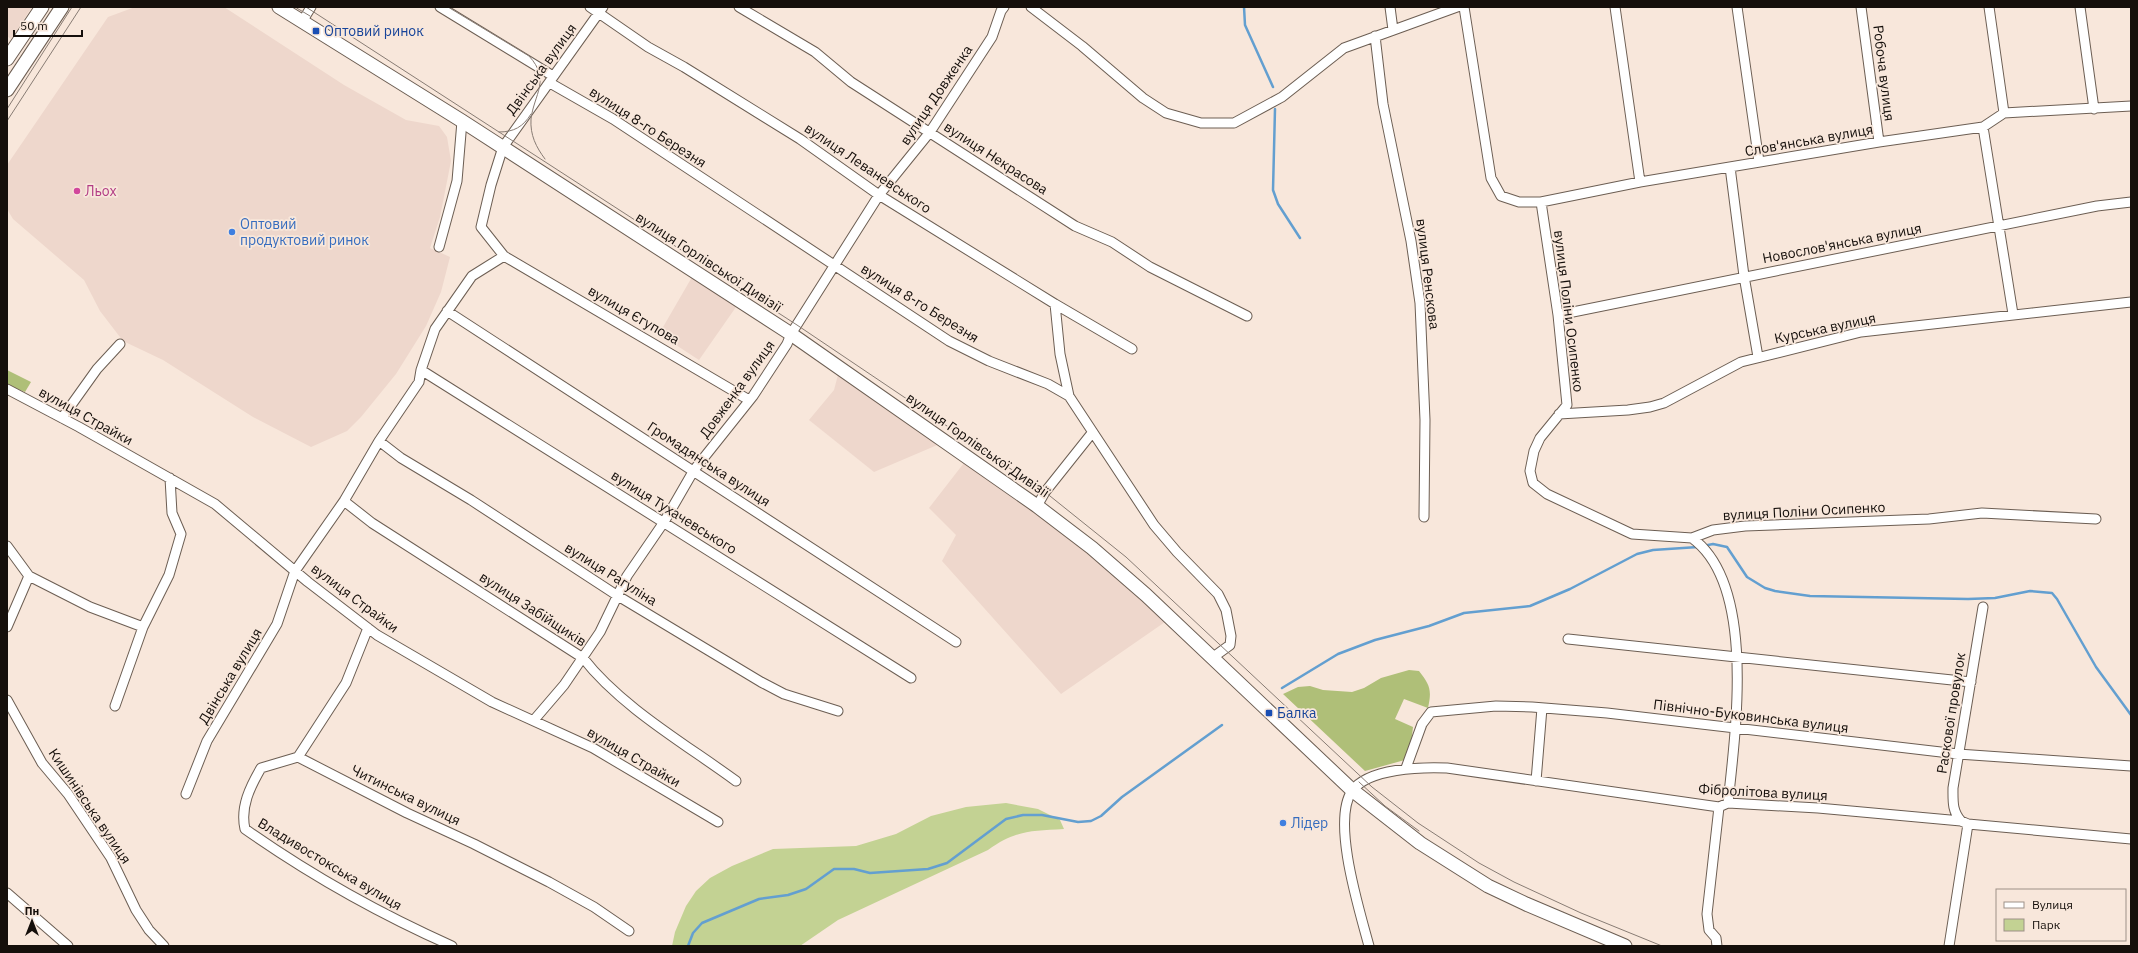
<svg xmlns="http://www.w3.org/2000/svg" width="2138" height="953" viewBox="0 0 2138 953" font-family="'IBM Plex Sans',sans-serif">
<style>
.commercial{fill:#eed7cc}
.green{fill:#c3d293}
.forest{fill:#afbf78}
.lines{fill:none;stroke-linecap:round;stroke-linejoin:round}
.stream{stroke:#639fd0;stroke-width:2.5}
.street-casing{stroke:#6c5e53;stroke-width:11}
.secondary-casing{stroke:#6c5e53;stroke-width:15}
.street{stroke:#fff;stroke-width:9}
.secondary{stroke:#fff;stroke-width:13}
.tram{stroke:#887c74;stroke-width:1}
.transit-dot{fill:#1a4fb4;stroke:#f8e7db;stroke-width:1.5}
.hotel-dot{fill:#d1479c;stroke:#f8e7db;stroke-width:1.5}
.shop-dot{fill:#3f7fe0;stroke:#f8e7db;stroke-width:1.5}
.labels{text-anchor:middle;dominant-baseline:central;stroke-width:3.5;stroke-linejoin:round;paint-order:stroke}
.transit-label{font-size:14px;fill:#164399;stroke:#f8e7db;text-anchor:start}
.street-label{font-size:14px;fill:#150f0b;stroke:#f8e7db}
.hotel-label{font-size:14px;fill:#b23c85;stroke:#f8e7db;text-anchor:start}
.shop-label{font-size:14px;fill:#366cbe;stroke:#f8e7db;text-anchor:start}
</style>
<rect width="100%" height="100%" fill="#f8e7db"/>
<path class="commercial" d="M7,7H32L11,39L7,36Z
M135,7H224L344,85L406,120L439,126L447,137L451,161L440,217L430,248L450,257L441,292L426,326L396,374L361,417L347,431L311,447L253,417L163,360L123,341L100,311L84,280L13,219L7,209V165L108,17Z
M692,277L736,307L699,360L659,334Z
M839,371L942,443L874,472L809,420L834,390Z
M967,459L1081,546L1165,622L1061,694L942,561L956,535L929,508Z"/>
<path class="green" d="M1006,803L1038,809L1060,820L1064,829C1031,831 1016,830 988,850L838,920L800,946H672L675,932L686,906L696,891L710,878L732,866L773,849L856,846L896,834L931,816L966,807Z"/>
<path class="forest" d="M7,370L31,382L25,392L7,385Z
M1409,670L1419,671C1430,685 1432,690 1428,708L1404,699L1395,719L1413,727L1411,744L1412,758L1365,771L1283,694L1298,687L1310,686L1323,690L1352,692L1364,688L1381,678Z"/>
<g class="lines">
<path class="stream" d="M1244,7L1245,25L1273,87
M1275,109L1273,190L1278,204L1300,238
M1703,546L1713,544L1727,547L1747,577L1765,588L1775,591L1810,596L1968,599L1995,598L2030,591L2052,593L2057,599L2096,667L2131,715
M1282,688L1338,654L1375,640L1429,626L1464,613L1530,606L1570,589L1637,554L1653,550L1698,547
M688,946L693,933L702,923L759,899L788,895L806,889L834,869H854L870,873L928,869L947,863L1006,819L1023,815H1042L1078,822L1091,821L1101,816L1122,797L1222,725"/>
<defs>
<path id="street" d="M440,7L553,76
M590,7L648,47L684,67L800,139L879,195L1055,304L1132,349
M739,7L815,52L851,82L1075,226L1112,242L1150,267L1247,316
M1031,7L1082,46L1143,98L1166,113L1201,123H1234L1282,97L1344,48L1457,7
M1390,7L1393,30
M1464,7L1491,178L1501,196L1519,202H1541L1640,182L1879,142L1983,127L2004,113L2131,106
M1615,7L1640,182
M1737,7L1759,162
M1861,7L1879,142
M1989,7L2004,113
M2080,7L2094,109
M302,22L311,7
M1375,36L1383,104L1411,241L1420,303L1425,420L1424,517
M550,83L613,119L949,341L989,361L1048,384L1069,396L1154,525L1177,552L1218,594L1226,610L1231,636L1230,645L1212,658
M1983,127L2013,314
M1730,167L1744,276L1758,357
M1541,202L1558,315L1567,405L1540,438L1534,451L1530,471L1533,483L1547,494L1632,534L1692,538L1713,530L1745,526L1929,519L1982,513L2096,519
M439,247L457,181L462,121
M504,256L749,400
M1055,304L1060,354L1069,396
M447,311L956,642
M1558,315L2097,206L2131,202
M421,370L911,678
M7,389L79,427L215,504L308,582L377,635L492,702L593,748L718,822
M1559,414L1628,410L1650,407L1664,403L1741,362L1861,332L2131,302
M62,418L97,369L120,344
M379,441L401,458L471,500L618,596L761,682L784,694L838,711
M344,501L372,523L583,658C621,707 687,745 736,781
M1037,506L1045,492L1092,433
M1692,538C1757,585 1735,734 1728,803
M7,546L29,576L90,607L143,627
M7,627L29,576
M368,628L346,683L298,757L407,813L474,844L549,882L594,907L629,931
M1568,639L1971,682
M7,700L42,763L68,794L111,858L136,910L149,930L164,946
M115,706L143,627L169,575L181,534L172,513L170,478
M534,720L564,685L600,632L627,576L664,522L694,470L753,396L787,344L791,334L879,195L930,132L992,37L1001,11L1004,7
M298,757L261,768C250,787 240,807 245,829C309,874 380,914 452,946
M1406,768L1422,724L1431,712L1496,706L1532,707L1607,713L1958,754L2131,766
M1536,781L1542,708
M186,794L207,741L277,624L295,571L344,501L379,441L419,382L421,370L435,329L472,276L504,256L481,227L491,185L503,147L603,7
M1961,821C1952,811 1953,801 1953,788L1983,607
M7,893L68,946
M1369,946C1360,912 1331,821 1352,791C1368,768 1422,767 1447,768L1719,807L1728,803L1818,808L1961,821L1968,824L2131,839
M1717,946L1716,938L1709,930L1707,914L1719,807
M1949,946L1968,824"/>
<path id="secondary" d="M279,7L462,121L791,334L1037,506L1092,548L1146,595L1352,790L1420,843L1488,886L1526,904L1625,946
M7,59L42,7
M7,90L62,7"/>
</defs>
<use href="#street" class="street-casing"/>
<use href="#secondary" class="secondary-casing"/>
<use href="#street" class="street"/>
<use href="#secondary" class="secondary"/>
<path class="tram" d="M295,7L310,16
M306,7L797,325L1045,492L1126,557L1372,787L1418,823L1479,863L1514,882L1581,913L1662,946
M448,7L529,56C551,80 534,94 531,119C530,135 536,147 545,159
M7,109L72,7
M7,121L81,7
M499,132C514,132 523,127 531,114
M1359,782L1385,806L1419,831"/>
</g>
<g class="transit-dot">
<rect x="312" y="27" width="8" height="8" rx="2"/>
<rect x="1265" y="709" width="8" height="8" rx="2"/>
</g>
<circle class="hotel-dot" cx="77" cy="191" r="4"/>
<g class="shop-dot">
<circle cx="232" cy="232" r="4"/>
<circle cx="1283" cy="823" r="4"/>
</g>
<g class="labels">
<g class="transit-label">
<text x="324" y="31">Оптовий ринок</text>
<text x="1277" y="713">Балка</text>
</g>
<g class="street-label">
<text transform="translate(541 69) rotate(-54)">Двінська вулиця</text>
<text transform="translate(1884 73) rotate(83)">Робоча вулиця</text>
<text transform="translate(936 95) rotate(-56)">вулиця Довженка</text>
<text transform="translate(648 127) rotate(33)">вулиця 8-го Березня</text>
<text transform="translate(1809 140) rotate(-10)">Слов'янська вулиця</text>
<text transform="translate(996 158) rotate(33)">вулиця Некрасова</text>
<text transform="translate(868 168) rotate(34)">вулиця Леваневського</text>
<text transform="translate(1842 243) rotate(-11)">Новослов'янська вулиця</text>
<text transform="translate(709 262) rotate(33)">вулиця Горлівської Дивізії</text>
<text transform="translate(1428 274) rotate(83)">вулиця Ренскова</text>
<text transform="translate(920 303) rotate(32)">вулиця 8-го Березня</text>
<text transform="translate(1569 311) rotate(83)">вулиця Поліни Осипенко</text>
<text transform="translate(634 315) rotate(30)">вулиця Єгупова</text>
<text transform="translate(1825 328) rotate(-12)">Курська вулиця</text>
<text transform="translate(737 389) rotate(-54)">Довженка вулиця</text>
<text transform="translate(86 416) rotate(29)">вулиця Страйки</text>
<text transform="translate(978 445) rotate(35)">вулиця Горлівської Дивізії</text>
<text transform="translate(709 464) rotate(33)">Громадянська вулиця</text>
<text transform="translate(1804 511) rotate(-3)">вулиця Поліни Осипенко</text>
<text transform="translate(674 512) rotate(32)">вулиця Тухачевського</text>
<text transform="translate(611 574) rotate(32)">вулиця Рагуліна</text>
<text transform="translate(355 598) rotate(37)">вулиця Страйки</text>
<text transform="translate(533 609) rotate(33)">вулиця Забійщиків</text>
<text transform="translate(230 676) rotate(-59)">Двінська вулиця</text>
<text transform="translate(1951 713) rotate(-81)">Раскової провулок</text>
<text transform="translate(1751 716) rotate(7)">Північно-Буковинська вулиця</text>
<text transform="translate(634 757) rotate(30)">вулиця Страйки</text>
<text transform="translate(1763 792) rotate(3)">Фібролітова вулиця</text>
<text transform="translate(406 795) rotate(26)">Читинська вулиця</text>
<text transform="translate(90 806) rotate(56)">Кишинівська вулиця</text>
<text transform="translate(330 864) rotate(31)">Владивостокська вулиця</text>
</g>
<g class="hotel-label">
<text x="85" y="191">Льох</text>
</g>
<g class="shop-label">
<text x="240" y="224">Оптовий<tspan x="240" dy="16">продуктовий ринок</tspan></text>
<text x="1291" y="823">Лідер</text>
</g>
</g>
<rect width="2138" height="953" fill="none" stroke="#150f0b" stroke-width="16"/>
<rect x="1996" y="889" width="130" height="52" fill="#f8e7db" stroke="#9d9188"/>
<rect x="2004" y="902" width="20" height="6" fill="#ffffff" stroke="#9d9188"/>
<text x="2032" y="909" font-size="12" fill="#150f0b">Вулиця</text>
<rect x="2004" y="919" width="20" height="12" fill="#c3d293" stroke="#9d9188"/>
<text x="2032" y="929" font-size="12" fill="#150f0b">Парк</text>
<g transform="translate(32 921)" stroke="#f8e7db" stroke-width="3" paint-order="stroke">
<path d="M0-3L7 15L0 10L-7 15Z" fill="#150f0b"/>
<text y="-6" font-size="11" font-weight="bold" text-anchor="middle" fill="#150f0b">Пн</text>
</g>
<path d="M14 30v6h68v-6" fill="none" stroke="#150f0b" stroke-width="2"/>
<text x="20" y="30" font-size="12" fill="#150f0b" stroke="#f8e7db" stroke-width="3" paint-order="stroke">50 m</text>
</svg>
